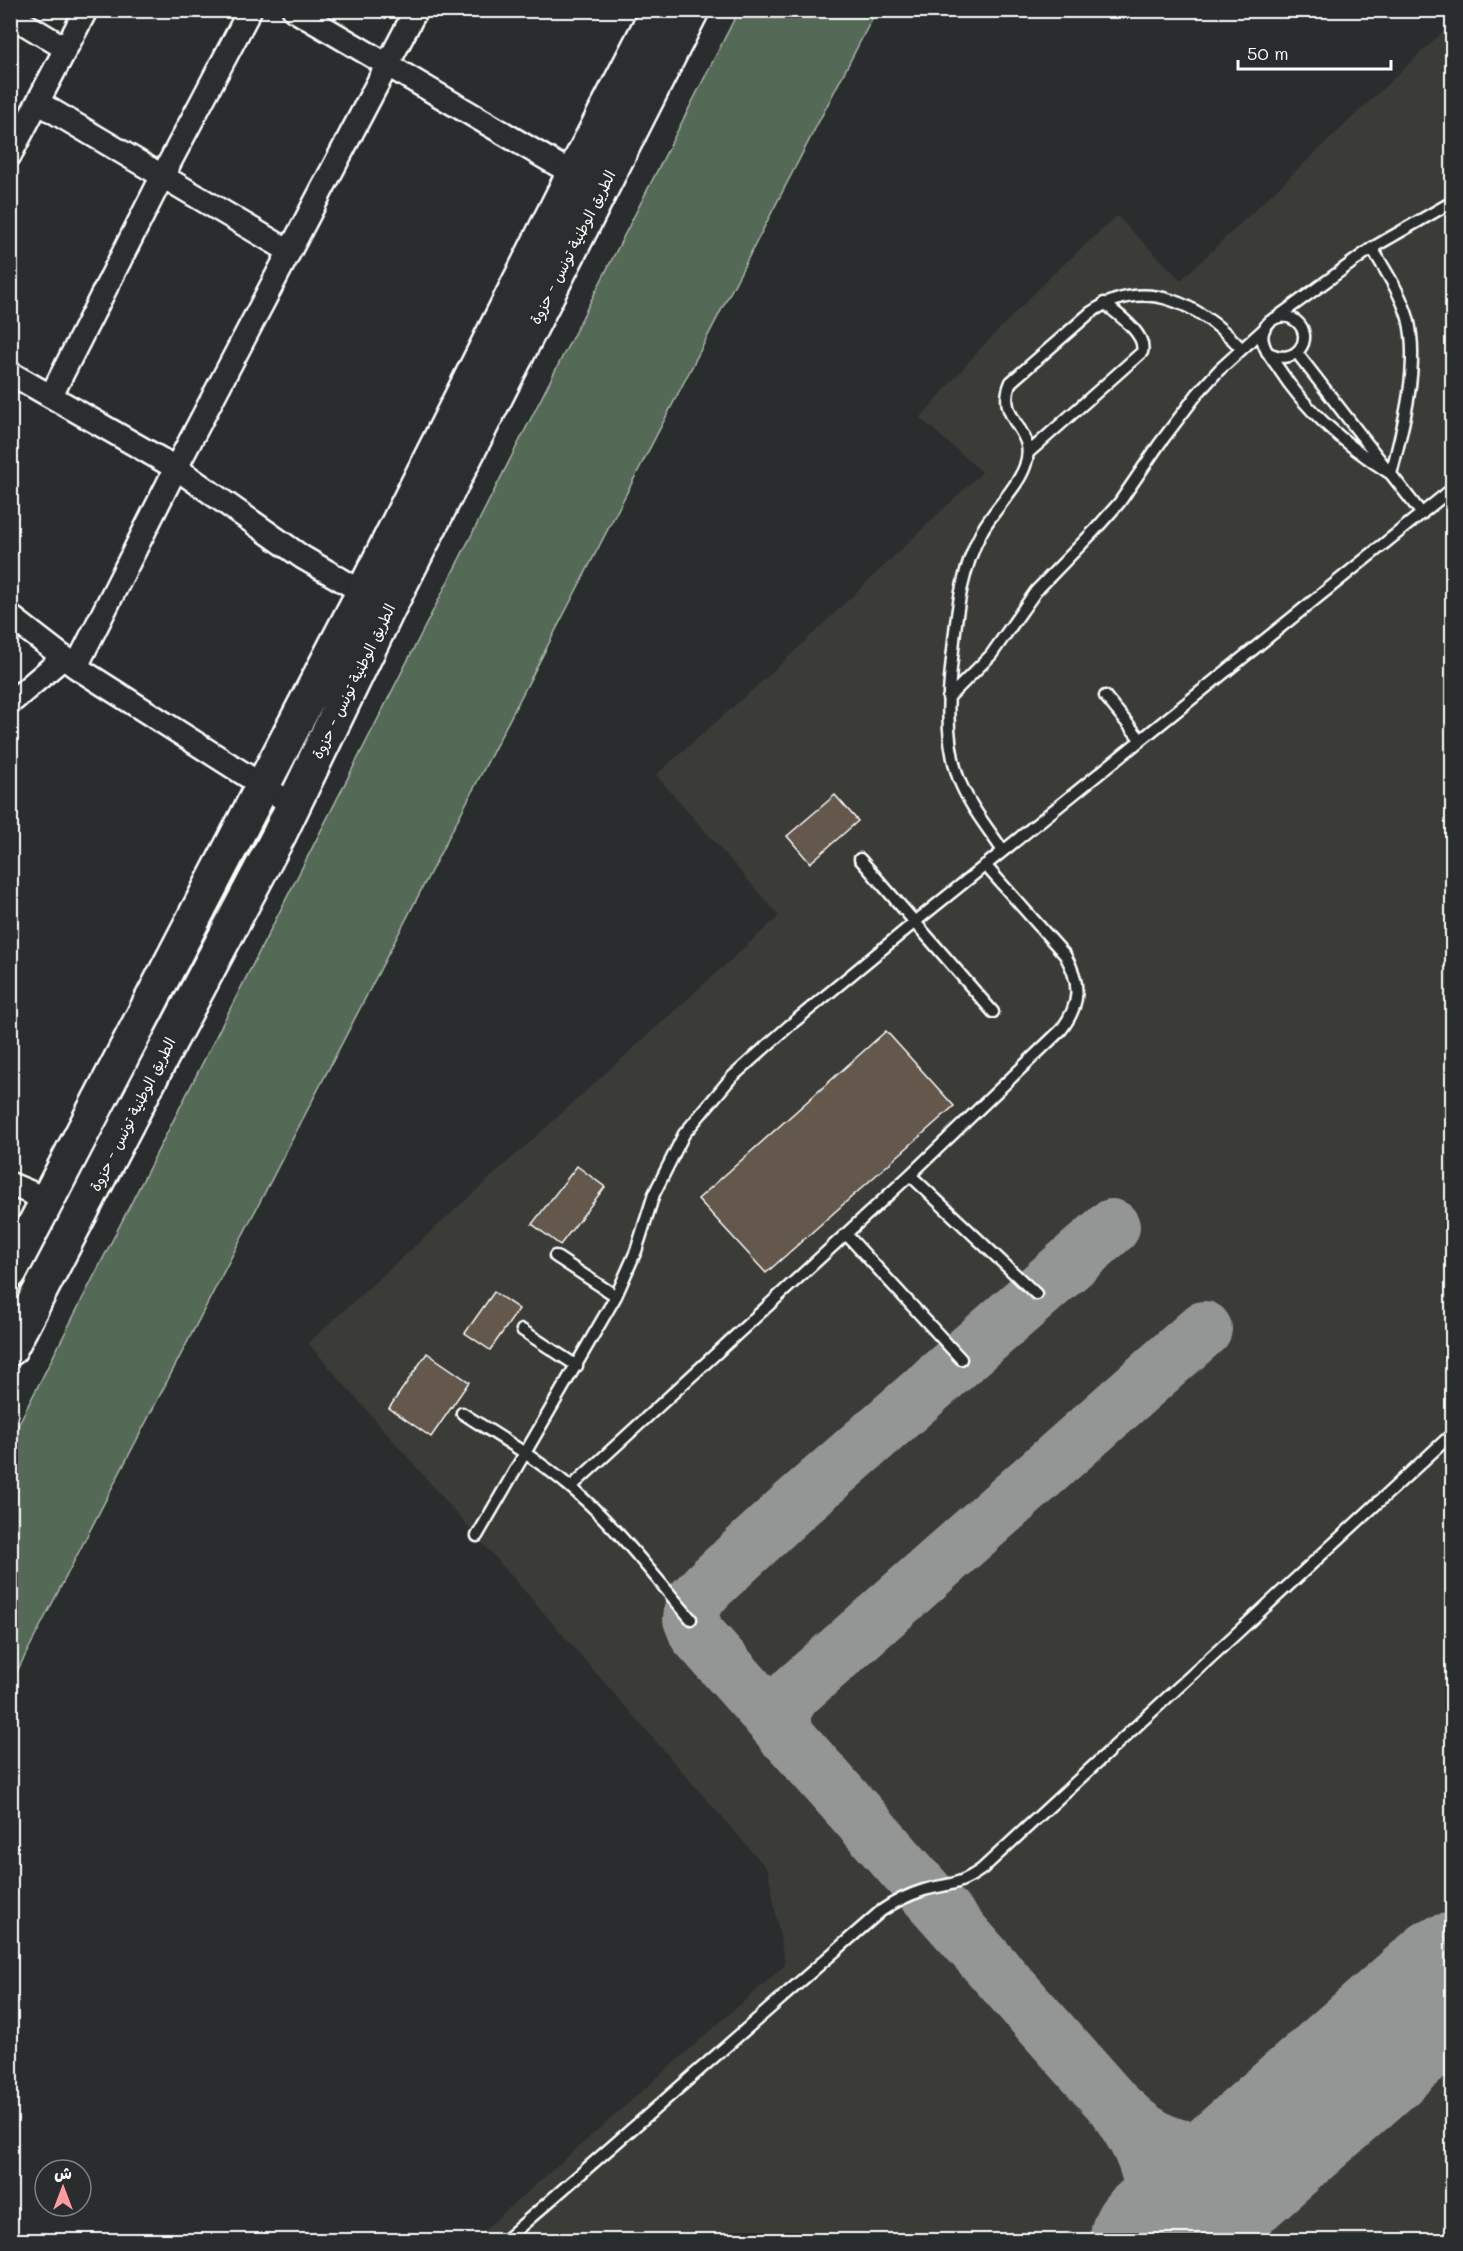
<svg xmlns="http://www.w3.org/2000/svg" width="1463" height="2251" viewBox="0 0 1463 2251" font-family="Mali,'Playpen Sans Arabic',sans-serif">
<style>
.built{fill:#3b3a37}
.green{fill:#556b57;stroke:#aab5ab;stroke-width:1.5}
.lines{fill:none;stroke-linecap:round;stroke-linejoin:round}
.taxiway{stroke:#949696;stroke-width:56}
.runway{stroke:#949696;stroke-width:136}
.building{fill:#64594b;stroke:#fff;stroke-width:1.5}
.lane-casing{stroke:#fff;stroke-width:15}
.street-casing{stroke:#fff;stroke-width:27}
.primary-casing{stroke:#fff;stroke-width:38}
.lane{stroke:#2a2d2e;stroke-width:10}
.street{stroke:#2a2d2e;stroke-width:22}
.primary{stroke:#2a2d2e;stroke-width:33}
.labels{text-anchor:middle;dominant-baseline:central;stroke-width:4.5;stroke-linejoin:round;paint-order:stroke}
.street-label{font-size:15px;fill:#fff;stroke:#2a2d2e}
</style>
<rect width="100%" height="100%" fill="#2a2d2e"/>
<filter id="ink" filterUnits="userSpaceOnUse"><feTurbulence type="fractalNoise" baseFrequency=".0167" numOctaves="2"/><feDisplacementMap in="SourceGraphic" scale="12" xChannelSelector="R" yChannelSelector="G"/><feConvolveMatrix kernelMatrix="1 2 1 2 8 2 1 2 1" color-interpolation-filters="sRGB"/></filter>
<g filter="url(#ink)">
<path class="built" d="M1452,23V2240H473L785,1965L768,1870L308,1343L779,916L656,775L778,667L982,472L920,418L980,349L1049,278L1117,216L1181,280Z"/>
<path class="green" d="M739,10L876,11L11,1683V1439Z"/>
<g class="lines">
<path class="taxiway" d="M1112,1227L794,1506L709,1585L693,1602L691,1619L697,1634L1114,2105C1133,2132 1154,2166 1152,2201C1151,2215 1144,2228 1137,2240
M784,1734C782,1714 782,1708 795,1692L1204,1329
M1117,2108C1126,2116 1135,2125 1146,2132C1192,2164 1247,2148 1292,2123"/>
<path class="runway" d="M1158,2240L1452,1981"/>
</g>
<path class="building" d="M835,795L858,821L810,863L787,836Z
M886,1031L954,1106L766,1273L698,1199Z
M577,1166L605,1187L560,1245L532,1224Z
M494,1292L519,1309L490,1350L465,1333Z
M427,1353L469,1382L431,1437L389,1408Z"/>
<g class="lines">
<defs>
<path id="lane" d="M1372,248C1385,270 1401,294 1408,318C1420,365 1403,428 1391,474
M1276,318L1372,248L1452,202
M1267,352C1296,369 1316,337 1296,321C1279,308 1256,326 1264,345C1267,354 1274,361 1279,369C1307,413 1347,446 1391,474
M1297,353L1422,514
M1028,453L1142,352C1147,334 1117,314 1104,303
M1105,696L1141,740
M948,698L991,655L1036,591L1095,530L1119,503L1160,443L1198,393L1219,370L1264,329
M1003,851C987,827 968,804 958,777C944,735 948,693 953,650C957,609 962,568 982,531C993,510 1018,487 1025,466C1039,429 994,421 1011,382L1090,313C1146,275 1200,305 1241,348
M860,859L993,1012
M910,1175L1036,1294
M846,1234L961,1359
M555,1256L616,1296
M522,1330L577,1366
M462,1413C498,1436 536,1458 569,1486C615,1524 652,1574 691,1619
M571,1487L910,1175L1061,1030C1081,1004 1081,983 1065,955L985,865
M477,1536L616,1296L636,1251L654,1194L684,1134L731,1078L789,1026L915,922L1452,489
M505,2240L881,1911C894,1902 908,1895 924,1890C951,1883 958,1886 982,1869L1452,1434"/>
<path id="street" d="M294,10L585,181
M10,15L65,48
M39,103L289,251
M10,155L86,10
M10,373L176,468L302,557L376,600
M51,396L163,175L250,10
M10,616L76,667L293,805
M76,667L176,468L416,10
M10,703L64,657
M10,1184L48,1200"/>
<path id="primary" d="M10,1272L363,593L573,175L658,10
M10,1349L148,1083L279,835L389,607L692,10"/>
</defs>
<use href="#lane" class="lane-casing"/>
<use href="#street" class="street-casing"/>
<use href="#primary" class="primary-casing"/>
<use href="#lane" class="lane"/>
<use href="#street" class="street"/>
<use href="#primary" class="primary"/>
</g>
</g>
<g class="labels">
<g class="street-label">
<text transform="translate(572 247) rotate(-63)">الطريق الوطنية تونس - حزوة</text>
<text transform="translate(353 681) rotate(-64)">الطريق الوطنية تونس - حزوة</text>
<text transform="translate(132 1114) rotate(-63)">الطريق الوطنية تونس - حزوة</text>
</g>
</g>
<rect width="1463" height="2251" fill="none" stroke="#2a2d2e" stroke-width="36"/>
<rect x="18" y="18" width="1427" height="2215" fill="none" stroke="#fff" stroke-width="2" filter="url(#ink)"/>
<g transform="translate(63 2188)"><circle r="28" fill="#2a2d2e" stroke="#7f8182" stroke-width="1.5"/>
<path d="M0-4.5L10 22L0 15L-10 22Z" fill="#ff9aa2"/>
<text y="-9" font-size="16" font-weight="bold" text-anchor="middle" fill="#ffffff">ش</text>
</g>
<path d="M1238 60v9h153v-9" fill="none" stroke="#ffffff" stroke-width="3"/>
<text x="1247" y="60" font-size="18" fill="#ffffff" stroke="#2a2d2e" stroke-width="4.5" paint-order="stroke">50 m</text>
</svg>
